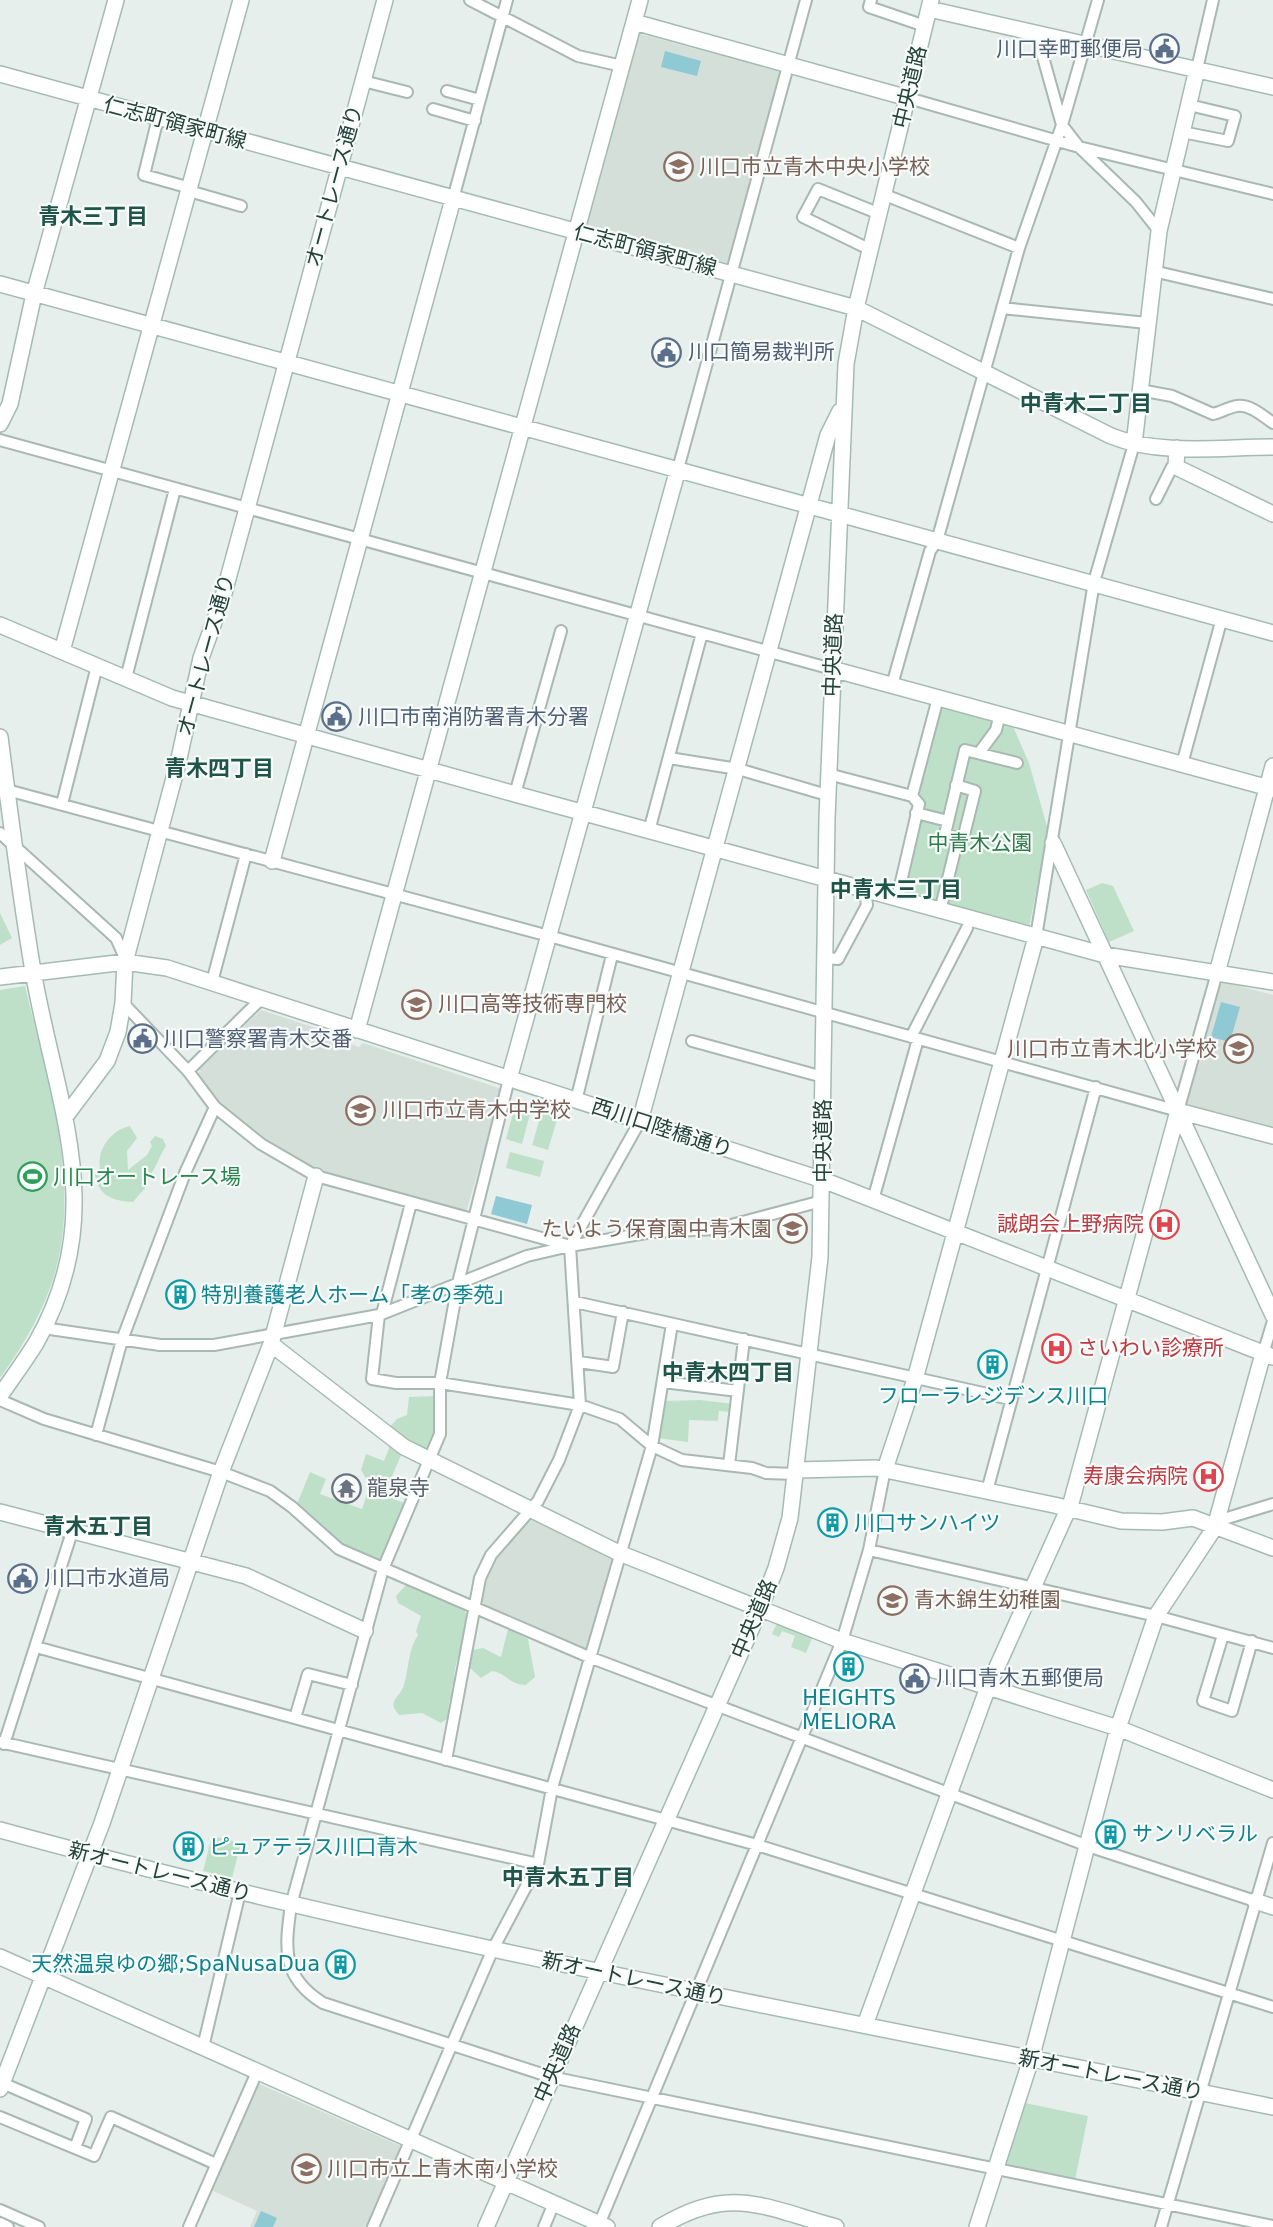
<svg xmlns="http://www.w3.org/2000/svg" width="1273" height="2227" viewBox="0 0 1273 2227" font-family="'DejaVu Sans','Noto Sans JP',sans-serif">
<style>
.built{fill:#d4dfda}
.green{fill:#bfe0c8}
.water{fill:#8ec9d4}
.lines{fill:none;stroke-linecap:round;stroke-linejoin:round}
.street-casing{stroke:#a8b8b2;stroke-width:14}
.secondary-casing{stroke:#a4bbb3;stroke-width:18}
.street{stroke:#fff;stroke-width:10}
.secondary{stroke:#fff;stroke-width:15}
.labels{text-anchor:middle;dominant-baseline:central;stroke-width:4.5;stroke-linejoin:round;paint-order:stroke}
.service-label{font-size:21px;fill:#4e5e75;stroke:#f7fbf9;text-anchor:start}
.street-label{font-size:21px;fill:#24423a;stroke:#f7fbf9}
.education-label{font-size:21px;fill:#785e54;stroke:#f7fbf9;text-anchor:start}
.park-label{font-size:21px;fill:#2d7a4b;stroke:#f7fbf9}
.leisure-label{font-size:21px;fill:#27864d;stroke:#f7fbf9;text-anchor:start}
.health-label{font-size:21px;fill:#be3a42;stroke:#f7fbf9;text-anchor:end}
.culture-label{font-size:21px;fill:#0d838f;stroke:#f7fbf9;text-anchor:start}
.worship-label{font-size:21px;fill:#5b616d;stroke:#f7fbf9;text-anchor:start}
.neighbourhood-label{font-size:22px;font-weight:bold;fill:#1f5548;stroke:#f7fbf9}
</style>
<rect width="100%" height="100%" fill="#e6efeb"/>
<path class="built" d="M641,34L777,71L781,75L728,261L725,264L589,228L587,224L636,37Z
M1224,982L1273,995V1131L1190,1108L1187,1103L1220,985Z
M261,1010L343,1037L345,1042L359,1047L363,1043L502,1089L467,1209L464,1212L320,1172L261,1138L219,1103L198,1077L200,1069Z
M533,1519L611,1556L613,1560L588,1646L584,1649L483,1606L480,1601L486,1578L497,1556L529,1521Z
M257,2083L401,2146L367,2227H250L257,2211L211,2190Z"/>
<path class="green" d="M943,703L1012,724L1029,763L1048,830L1029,928L905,894L903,890L923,803L917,793L940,707Z
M1102,883L1113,886L1134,931L1109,942L1086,890Z
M0,913L12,938L0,945Z
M25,986C45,1070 76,1164 60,1251C52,1297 27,1341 0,1378V990Z
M515,1106L531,1110L522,1144L506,1139Z
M542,1111L558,1116L548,1150L532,1145Z
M130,1126L137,1138L127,1151L128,1170L147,1155L152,1146L150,1142L155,1136L163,1139L166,1146C157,1159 157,1170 144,1181L145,1188L133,1202C113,1201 98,1196 95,1174L100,1168C97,1149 111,1130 130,1126Z
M510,1152L544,1161L540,1177L506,1168Z
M435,1396L436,1438L426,1453L388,1429L397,1419L407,1415L409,1397Z
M700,1400L734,1404L733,1412L719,1411L718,1421L689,1420L688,1442L657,1438L665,1401Z
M390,1446L402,1453L384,1495L407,1504L382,1561H377L338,1543L297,1504L310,1472L326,1479L320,1494L362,1509L370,1485L361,1470L366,1454L384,1461Z
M406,1585L465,1611C473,1631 450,1665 455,1683L452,1686V1697L449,1701L448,1718L441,1723L422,1713L399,1715C396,1711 392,1707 394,1702C396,1696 402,1692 404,1685C409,1668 408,1650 418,1635L416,1631L421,1616L398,1603L396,1596Z
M778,1621L813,1636L806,1653L791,1647L795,1636L782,1631L779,1637L772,1634Z
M508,1629L528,1639L535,1677L526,1685C509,1685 507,1673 492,1671L481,1678L470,1668L473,1650L483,1648L501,1657Z
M212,1836L241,1843L232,1878L203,1871Z
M1025,2103L1088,2116L1075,2180L1007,2168L1005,2163Z"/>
<path class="water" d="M665,51L701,61L697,76L661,67Z
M1221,1002L1240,1007L1230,1042L1211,1037Z
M496,1196L532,1205L527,1224L491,1214Z
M261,2211L277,2218L273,2227H254Z"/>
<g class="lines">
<defs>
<path id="street" d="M470,0L578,56L622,66
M871,0L869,7L925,26
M1036,32L1062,125L1079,147L1136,202L1159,231
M1197,69L1213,0
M363,81L407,92
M447,91L480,100
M908,98L1079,147L1273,194
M433,109L475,121
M158,118L144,175L190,188
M1182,132L1228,141L1235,116L1189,105
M189,191L241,206
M885,195L1019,248
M453,199L507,0
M871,250L803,217L818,189L880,214
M1153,271L1273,299
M1002,308L1147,323
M1140,390L1172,396L1213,414C1222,412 1229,407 1237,406C1250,404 1263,416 1273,423
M0,440L832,669
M678,469L806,0
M1156,499L1172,467H1176
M126,678L175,489
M892,685L930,551L937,541L1019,248L1062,125L1098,0
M979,753L996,730L1000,714
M669,758L738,769L827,795
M1182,764L1222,618
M828,774L912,796
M7,790L549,936L1178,1111L1217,973
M515,794L561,631
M62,804L97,666
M916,813L948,821
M649,831L702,633
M0,833L116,938L125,958
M958,838L945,834L965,750L1017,763
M897,899L919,804L912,796L938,698
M940,911L958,838L963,839L975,791L956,785
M1036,937L1094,582L1134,444
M824,958L838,959L867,905L865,891
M212,982L246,854
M123,1003L188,1071L215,1107L261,1144L316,1176L567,1245
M911,1037L967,928
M692,1041L823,1077
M188,1071L262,998
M509,1079L458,1283L440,1383V1434L383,1569L291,1905C285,1948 281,1977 323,2003L551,2077L1273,2226
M576,1101L612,955
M873,1200L918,1039
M575,1302L1010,1399
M382,1314L411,1203
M379,1315L372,1379L396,1383H440L580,1405L620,1419L652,1446L682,1460L752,1468L766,1473L796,1474
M43,1328L160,1345H214L379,1315L527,1256L570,1246L652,1232L716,1229L822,1201
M1263,1354L1273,1321
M579,1362L613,1367L623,1312
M663,1382L738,1391
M0,1400L44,1419L221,1472L270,1491L292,1507L339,1549L589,1657L1088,1846L1255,1901
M96,1435L122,1340L185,1173L215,1107
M729,1465L744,1339
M987,1491L1096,1087
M1215,1527L1224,1519L1273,1504
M869,1550L1156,1616L1273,1648
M1223,1635L1203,1701L1232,1711L1252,1641
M36,1647L757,1845L1273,2007
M295,1718L308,1674L352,1685
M0,1742L538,1864
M4,1744L72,1532
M446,1760L480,1578L491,1555L538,1501L559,1460L580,1405L570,1246L640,1121
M203,2047L240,1892
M2,2083L86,2119L75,2148
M0,2117L94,2156L111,2117L216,2164
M0,2210L39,2227
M0,2223L8,2227
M189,2227L257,2072
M373,2227L493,1949L538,1864L552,1788L652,1446L672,1324
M544,2227L554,2203
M598,2227L842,1641L869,1550L885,1469
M1161,2227L1273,1843"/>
<path id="secondary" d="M929,9L1273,87
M634,22L908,98
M0,74L856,308L1111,436C1161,456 1220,447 1273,447
M0,284L1273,633
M0,424L10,404L34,294L116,0
M1134,444L1159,231L1197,69
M1177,448L1176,467L1273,514
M0,625L172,698L515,794L1105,955L1273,982
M62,651L241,0
M832,669L1273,789
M0,737C10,815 20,894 33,971C56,1105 111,1212 36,1343C25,1361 12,1378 0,1396
M1053,843L1273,1315
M272,861L453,199
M1217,973L1273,766
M0,977L125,962L167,968L823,1180L1273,1357
M357,1030L640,0
M509,1079L678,469
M65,1117L107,1061L118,1032L123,1003L125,962L178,763L201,658L223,597L385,0
M640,1121L828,435L840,411
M271,1344L404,1447L619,1553L842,1641L1118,1728L1273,1790
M885,1469L915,1379L1036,937
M797,1470L876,1468L1054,1505L1121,1521L1162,1522L1193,1518L1273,1548
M0,1512L246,1576L365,1631
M0,1830C419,1945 848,2020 1273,2107
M1255,1901L1273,1907
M0,1957L607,2227
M865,2025L988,1687L1071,1503L1178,1111L1273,1136
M0,2089L102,1823L221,1472L271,1344L316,1176
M486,2227L760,1609L776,1568L790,1518L820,1257L827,818L846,364L856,308L931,0
M660,2227C730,2184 763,2207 836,2227
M977,2227L1031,2059L1118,1728L1156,1616L1215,1527L1263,1354"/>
</defs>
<use href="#street" class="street-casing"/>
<use href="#secondary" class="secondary-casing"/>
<use href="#street" class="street"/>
<use href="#secondary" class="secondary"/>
</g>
<defs>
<symbol id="civic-ring" viewBox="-11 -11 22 22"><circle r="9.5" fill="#f7fbf9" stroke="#5c6f8a" stroke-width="1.5"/><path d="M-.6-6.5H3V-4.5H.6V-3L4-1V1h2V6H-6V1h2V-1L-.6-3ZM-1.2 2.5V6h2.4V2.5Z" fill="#5c6f8a"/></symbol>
<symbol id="school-ring" viewBox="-11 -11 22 22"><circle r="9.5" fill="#f7fbf9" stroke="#8d6e63" stroke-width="1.5"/><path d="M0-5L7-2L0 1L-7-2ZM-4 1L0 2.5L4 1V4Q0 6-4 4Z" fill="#8d6e63"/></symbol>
<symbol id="university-ring" viewBox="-11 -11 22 22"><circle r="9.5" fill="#f7fbf9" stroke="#8d6e63" stroke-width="1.5"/><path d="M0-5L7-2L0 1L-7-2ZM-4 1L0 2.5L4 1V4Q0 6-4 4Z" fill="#8d6e63"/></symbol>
<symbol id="stadium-ring" viewBox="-11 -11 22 22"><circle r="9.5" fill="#f7fbf9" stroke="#2e9e5b" stroke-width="1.5"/><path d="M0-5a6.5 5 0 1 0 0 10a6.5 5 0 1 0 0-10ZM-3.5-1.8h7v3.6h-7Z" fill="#2e9e5b"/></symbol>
<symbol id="hospital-ring" viewBox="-11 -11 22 22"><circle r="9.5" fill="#f7fbf9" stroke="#e0444e" stroke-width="1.5"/><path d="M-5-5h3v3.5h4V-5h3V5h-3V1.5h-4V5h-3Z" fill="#e0444e"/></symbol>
<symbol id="building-ring" viewBox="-11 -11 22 22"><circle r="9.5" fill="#f7fbf9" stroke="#0f9aa8" stroke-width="1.5"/><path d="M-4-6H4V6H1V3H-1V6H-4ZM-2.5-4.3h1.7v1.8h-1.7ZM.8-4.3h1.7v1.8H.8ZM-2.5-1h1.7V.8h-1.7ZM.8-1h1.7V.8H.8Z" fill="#0f9aa8"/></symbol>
<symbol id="temple-ring" viewBox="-11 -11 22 22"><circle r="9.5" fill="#f7fbf9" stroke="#6b7280" stroke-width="1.5"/><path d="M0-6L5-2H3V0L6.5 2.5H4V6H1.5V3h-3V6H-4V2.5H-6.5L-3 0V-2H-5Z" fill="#6b7280"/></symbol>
</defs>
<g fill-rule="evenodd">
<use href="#civic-ring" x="1148" y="32" width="33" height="33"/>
<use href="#school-ring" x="662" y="150" width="33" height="33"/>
<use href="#civic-ring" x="650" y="336" width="33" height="33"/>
<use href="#civic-ring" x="320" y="700" width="33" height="33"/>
<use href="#university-ring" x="400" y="988" width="33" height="33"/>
<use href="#civic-ring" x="126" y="1022" width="33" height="33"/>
<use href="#school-ring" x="1222" y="1032" width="33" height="33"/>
<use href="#school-ring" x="344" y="1094" width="33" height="33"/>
<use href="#stadium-ring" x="16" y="1160" width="33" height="33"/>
<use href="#hospital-ring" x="1148" y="1208" width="33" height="33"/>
<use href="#school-ring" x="776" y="1212" width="33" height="33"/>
<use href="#building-ring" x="164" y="1278" width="33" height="33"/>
<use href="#hospital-ring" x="1040" y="1332" width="33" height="33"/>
<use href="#building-ring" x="976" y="1348" width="33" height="33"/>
<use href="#hospital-ring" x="1192" y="1460" width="33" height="33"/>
<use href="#temple-ring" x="330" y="1472" width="33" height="33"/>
<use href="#building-ring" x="816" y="1506" width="33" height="33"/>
<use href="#civic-ring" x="6" y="1562" width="33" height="33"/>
<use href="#school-ring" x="876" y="1584" width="33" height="33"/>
<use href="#building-ring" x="832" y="1650" width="33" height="33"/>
<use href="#civic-ring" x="898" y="1662" width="33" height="33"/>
<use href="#building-ring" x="1094" y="1818" width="33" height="33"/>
<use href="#building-ring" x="172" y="1830" width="33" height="33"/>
<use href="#building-ring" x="324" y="1948" width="33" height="33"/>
<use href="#school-ring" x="290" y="2152" width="33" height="33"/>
</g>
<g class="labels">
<g class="service-label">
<text x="1143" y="49" text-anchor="end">川口幸町郵便局</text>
<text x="688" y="352">川口簡易裁判所</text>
<text x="358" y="717">川口市南消防署青木分署</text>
<text x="163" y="1039">川口警察署青木交番</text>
<text x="44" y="1578">川口市水道局</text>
<text x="936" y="1678">川口青木五郵便局</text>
</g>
<g class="street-label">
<text transform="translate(910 87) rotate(-77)">中央道路</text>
<text transform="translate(175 123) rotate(15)">仁志町領家町線</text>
<text transform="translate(334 186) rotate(-75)">オートレース通り</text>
<text transform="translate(645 250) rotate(15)">仁志町領家町線</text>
<text transform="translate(206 655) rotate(-75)">オートレース通り</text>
<text transform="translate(833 655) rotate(-88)">中央道路</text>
<text transform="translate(662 1128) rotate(18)">西川口陸橋通り</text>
<text transform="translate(823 1141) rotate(-90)">中央道路</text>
<text transform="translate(754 1619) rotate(-67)">中央道路</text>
<text transform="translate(160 1872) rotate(14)">新オートレース通り</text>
<text transform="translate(634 1979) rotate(12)">新オートレース通り</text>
<text transform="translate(557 2063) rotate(-66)">中央道路</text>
<text transform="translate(1111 2075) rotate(11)">新オートレース通り</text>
</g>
<g class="education-label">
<text x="699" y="167">川口市立青木中央小学校</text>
<text x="438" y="1004">川口高等技術専門校</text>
<text x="1217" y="1049" text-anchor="end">川口市立青木北小学校</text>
<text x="382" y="1110">川口市立青木中学校</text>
<text x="772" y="1229" text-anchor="end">たいよう保育園中青木園</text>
<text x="914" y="1600">青木錦生幼稚園</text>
<text x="327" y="2169">川口市立上青木南小学校</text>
</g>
<g class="park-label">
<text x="980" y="843">中青木公園</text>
</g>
<g class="leisure-label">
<text x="53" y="1177">川口オートレース場</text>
</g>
<g class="health-label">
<text x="1144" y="1224">誠朗会上野病院</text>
<text x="1077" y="1348" text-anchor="start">さいわい診療所</text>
<text x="1188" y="1476">寿康会病院</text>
</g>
<g class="culture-label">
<text x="201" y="1295">特別養護老人ホーム「孝の季苑」</text>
<text x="993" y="1396" text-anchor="middle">フローラレジデンス川口</text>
<text x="854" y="1523">川口サンハイツ</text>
<text x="849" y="1698" text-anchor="middle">HEIGHTS<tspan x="849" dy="24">MELIORA</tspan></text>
<text x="1132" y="1834">サンリベラル</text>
<text x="209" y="1847">ピュアテラス川口青木</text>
<text x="320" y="1964" text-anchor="end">天然温泉ゆの郷;SpaNusaDua</text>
</g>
<g class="worship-label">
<text x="367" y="1488">龍泉寺</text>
</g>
<g class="neighbourhood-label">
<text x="93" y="216">青木三丁目</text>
<text x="1086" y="403">中青木二丁目</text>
<text x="219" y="768">青木四丁目</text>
<text x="896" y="889">中青木三丁目</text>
<text x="728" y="1372">中青木四丁目</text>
<text x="98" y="1526">青木五丁目</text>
<text x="568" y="1877">中青木五丁目</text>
</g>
</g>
</svg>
